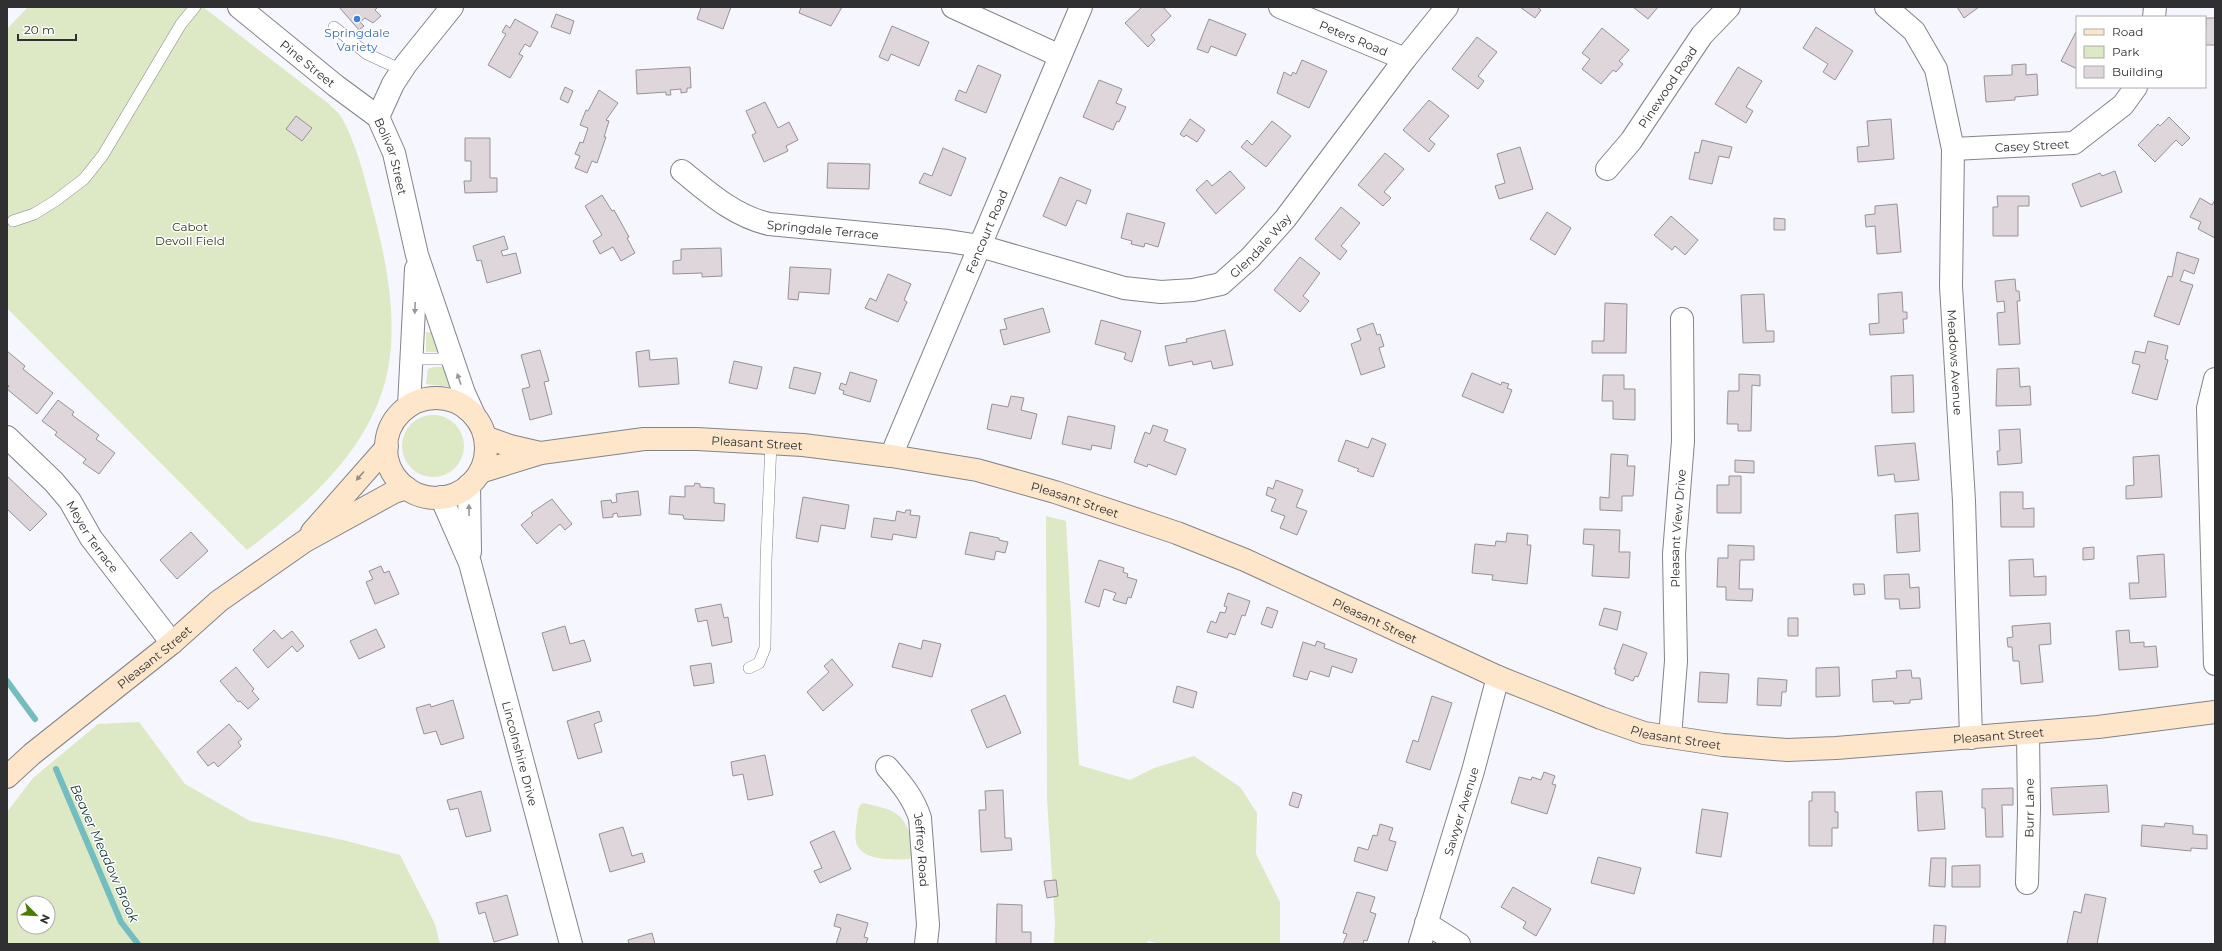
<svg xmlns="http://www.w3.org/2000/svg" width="2222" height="951" viewBox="0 0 2222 951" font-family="Montserrat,sans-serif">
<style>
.green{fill:#dde8c4;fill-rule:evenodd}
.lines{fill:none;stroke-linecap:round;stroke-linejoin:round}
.stream{stroke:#73bdc1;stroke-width:6}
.building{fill:#ded6da;stroke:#989195}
.service-casing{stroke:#84838a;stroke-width:12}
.minor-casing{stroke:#84838a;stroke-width:24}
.tertiary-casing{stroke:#84838a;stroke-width:24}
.secondary-casing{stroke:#84838a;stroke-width:24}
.service{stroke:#fff;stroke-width:11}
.minor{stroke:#fff;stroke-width:22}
.tertiary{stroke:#fff;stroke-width:22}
.secondary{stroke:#fde6ca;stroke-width:22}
.oneway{fill:#989898}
.oneway2{fill:#968b7e}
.shop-dot{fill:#3f7fe0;stroke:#fff;stroke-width:1.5}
.labels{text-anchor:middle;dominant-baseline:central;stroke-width:3;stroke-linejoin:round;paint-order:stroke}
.shop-label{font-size:12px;fill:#366cbe;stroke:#fff}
.street-label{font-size:12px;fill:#303032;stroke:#fff}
.park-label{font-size:12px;fill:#303a12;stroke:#fff}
.water-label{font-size:13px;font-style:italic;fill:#0c3133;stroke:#fff}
</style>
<rect width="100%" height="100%" fill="#f6f6fe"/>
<path class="green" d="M28,7H203L329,104C334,109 340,114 343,120C358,148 366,183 374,214C385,256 394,302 391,345C386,436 314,499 247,550L7,308V29Z
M426,332L439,333L444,352H426Z
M434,367H444L451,387L426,384L428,369Z
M402 446a31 31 0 1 1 62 0a31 31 0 1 1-62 0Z
M1046,516L1066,521L1079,765L1130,780L1154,768L1194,756L1240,787L1257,813L1256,854L1280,902V944H1161L1148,941L1146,944H1054L1055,922L1047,799Z
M139,722L185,784L250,821L343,840L400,855L435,924L440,944H7V812L33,778L98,724ZM24,903H48V927H24Z
M863,803C887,809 904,809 910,837C911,843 912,853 910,859C895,860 864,861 857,845C854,838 856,827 857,820C858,814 857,806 863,803Z"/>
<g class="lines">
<path class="stream" d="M7,681L35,719
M56,769L121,922L138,944"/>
</g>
<path class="building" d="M339,7H378L375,10L381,16L373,23L365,18L360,22L364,26L359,30Z
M701,7H731L723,29L697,19Z
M801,7H842L831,26L799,13Z
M1142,7H1163L1171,16L1151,35L1155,40L1148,47L1125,23Z
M1520,7H1537L1541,10L1535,18Z
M1633,7H1658L1648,19Z
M1957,7H1979L1964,18Z
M556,14L574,21L570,34L551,27Z
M2206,18H2215V45H2205Z
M515,19L538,32L530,47L525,44L519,54L523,56L510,78L488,65L506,34L502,32L506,25L510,28Z
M1209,19L1246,34L1236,56L1211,46L1208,53L1197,49Z
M892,26L929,42L919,66L891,54L888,61L879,57Z
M1816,27L1853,51L1835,80L1823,72L1828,64L1803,48Z
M1602,28L1629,50L1619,61L1623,64L1616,72L1613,70L1601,84L1582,69L1590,59L1582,53Z
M2077,30V69L2061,61Z
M1477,37L1497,52L1478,76L1484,81L1478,89L1452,69Z
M1302,60L1327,71L1309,108L1277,93L1284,72L1291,76L1293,72L1296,74Z
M2026,64V75L2037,74L2038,95L2015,97V100L1986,102L1984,76L2012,75V65Z
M978,65L1001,75L986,113L955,100L959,90L966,93Z
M690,67L691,88H687V92L681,93V89L670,90L671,95H666V92L637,94L636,70Z
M1738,67L1762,81L1746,107L1753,111L1746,123L1715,104Z
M1099,80L1122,89L1116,103L1126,107L1119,122L1117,121L1113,130L1083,117Z
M565,87L573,91L568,103L560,99Z
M599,90L618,103L606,120L609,121L604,137H606L597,163L592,161L587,173L575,168L580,156L575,154L580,142L583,143L588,128L580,125L586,110L588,111Z
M1429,100L1449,116L1429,139L1435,144L1429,152L1403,130Z
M765,102L778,128L789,122L798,140L786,146L788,151L764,162L752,135L756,133L746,111Z
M296,116L312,128L302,141L286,129Z
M2169,117L2190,138L2182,146L2176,140L2155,162L2138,145L2158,124L2160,126Z
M1190,119L1205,130L1197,142L1186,135L1184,137L1180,134Z
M1891,119L1894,159L1858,162L1857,147L1869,146L1867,121Z
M1272,121L1291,136L1266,167L1241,147L1247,140L1252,145Z
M465,138H490V178H497V192L465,193L464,181H471V161H465Z
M1702,140L1732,147L1729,158L1719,156L1712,184L1689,179L1695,152L1699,153Z
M1520,147L1533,189L1499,199L1495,186L1505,183L1497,154Z
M943,148L966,158L951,196L919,183L924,173L932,176Z
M1385,153L1404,169L1384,192L1391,198L1383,206L1358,185Z
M828,163L870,164L869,189L827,188Z
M1230,171L1245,188L1216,214L1196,190L1207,180L1212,186Z
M2115,171L2122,192L2081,207L2072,184L2100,173L2102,176Z
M1060,177L1091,190L1086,204L1077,200L1066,226L1043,216Z
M602,195L612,211L614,210L629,237L627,238L635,253L621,261L613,247L600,254L593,241L602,235L585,206Z
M1997,196H2029V206H2018V236H1993V207H1998Z
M2200,198L2212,205L2215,200V238L2198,229L2201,222L2190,217Z
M1897,204L1901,252L1877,254L1875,226L1866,227L1865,215L1875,214V206Z
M1341,207L1360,223L1341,246L1347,251L1340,260L1315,239Z
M1547,212L1571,228L1555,255L1530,239Z
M1127,213L1165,223L1158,247L1145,243L1144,247L1131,244L1132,241L1121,238Z
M1671,216L1698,240L1685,255L1675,246L1672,250L1654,235Z
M1774,218L1785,219V230H1774Z
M504,236L508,249L501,251L503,256L516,253L521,273L487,283L481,260L477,261L473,246Z
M721,248L722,276L702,277V273L673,274V261L681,260V249Z
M2177,252L2199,259L2194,274L2184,270L2180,281L2193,285L2179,325L2154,316L2168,276L2172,277Z
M1300,257L1320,273L1303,296L1309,301L1300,312L1274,290Z
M790,267L831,269L829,294L799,292L798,300L788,299Z
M888,274L911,284L904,300L907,302L898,322L865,308L870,298L876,301Z
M2015,279L2016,291H2019L2020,301H2017L2020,344L1999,345L1997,313L2005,312L2004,301L1997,302L1995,281Z
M1902,292L1903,312H1907V319H1903L1904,333L1870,335L1869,324L1879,323L1878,294Z
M1764,294L1766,331H1774V342L1743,343L1741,295Z
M1605,303L1627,304L1626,353H1592V341H1604Z
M1043,308L1050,332L1004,345L1000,330L1007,329L1004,319Z
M1101,320L1141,331L1132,362L1124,359L1126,353L1095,344Z
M1373,323L1377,335L1380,334L1384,346L1379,348L1385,367L1361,375L1351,344L1361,340L1357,329Z
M1225,330L1233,365L1213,369L1211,361L1193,365L1192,361L1169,366L1165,346L1187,342L1186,339Z
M2148,341L2168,346L2165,359L2168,360L2157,400L2132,393L2140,365L2132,363L2135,351L2145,353Z
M540,350L549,381L544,382L552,414L530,420L522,389L530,387L521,355Z
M649,350L650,360L677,358L679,384L639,387L636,352Z
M7,351L25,366L23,369L53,393L37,414L7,389L9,386L7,384Z
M734,361L762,367L757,389L729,383Z
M794,367L821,373L815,394L789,388Z
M2019,368L2020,387L2030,386L2031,405L1996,406L1997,369Z
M850,372L877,380L870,402L843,394L844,391L839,389L841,383L846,385Z
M1472,373L1501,385L1502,382L1509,384L1507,388L1512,390L1503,413L1462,396Z
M1739,374L1760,375V386L1752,385L1751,431H1738V424H1727L1728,391H1739Z
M1603,375H1624V389H1635V420L1613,419V401H1602Z
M1913,375L1914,412L1892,413L1891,376Z
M1011,396L1024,398L1021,410L1037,414L1031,439L987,429L992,404L1008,407Z
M58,400L74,412L72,415L99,435L96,439L115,453L99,474L83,463L86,459L55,435L57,432L42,421Z
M1068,416L1115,426L1111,449L1092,445L1091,450L1062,444Z
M1153,425L1168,430L1164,441L1186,449L1176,475L1148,464L1147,467L1134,462L1145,432L1150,434Z
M2020,429L2022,463L1998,465L1997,451H2000L1999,430Z
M1372,438L1386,444L1373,477L1357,471L1359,469L1338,461L1346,440L1368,448Z
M1915,443L1919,480L1895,482L1894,474L1878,476L1875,446Z
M1611,454L1628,455L1627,466H1635L1633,496H1622V511L1600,510V497L1609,498Z
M2159,455L2162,497L2126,499V486L2134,485L2133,457Z
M1735,460L1754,461V473L1735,472Z
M7,476L47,514L30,531L7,509Z
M1729,476H1741V513H1717V485H1729Z
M1276,480L1303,490L1296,507L1307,511L1297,535L1280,528L1285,516L1271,511L1276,499L1266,495L1268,487L1273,489Z
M695,483L700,484V487L714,488V503L725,504L724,521L684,519L683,515L669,514L670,496L685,497V486H694Z
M638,491L641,515L618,517L617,513L613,514V517L603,518L601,501L611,500L612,503L617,502L616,494Z
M2000,492H2023V509L2034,508V527H2001Z
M803,497L849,505L845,529L821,525L818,542L796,538Z
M552,499L572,524L565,530L560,524L537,544L521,525L533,515L531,513Z
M906,510H911L910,515L920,516L916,538L893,534L892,540L871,537L874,518L895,521L897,511L905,513Z
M1918,513L1920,551L1897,553L1895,515Z
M1584,529L1620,530L1619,552H1630L1629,578L1592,576L1594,545L1583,544Z
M191,532L208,551L177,579L160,560Z
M970,532L999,538V540L1008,542L1005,553L996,551L994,560L965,554Z
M1507,533L1528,535L1527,545H1531L1527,584L1492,580L1493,575L1472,573L1475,544L1495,546L1496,541L1506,542Z
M1728,545L1754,546V560H1740L1739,589H1753L1752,601L1726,600V587H1717L1718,558H1728Z
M2094,547V559L2083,560V548Z
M2164,554L2166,597L2130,599L2129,583H2139L2137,556Z
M2033,559L2034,577L2046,576V595L2010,596L2009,560Z
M1099,560L1124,568L1123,572L1128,574L1127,577L1137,580L1131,598L1128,597L1126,604L1113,600L1116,593L1104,589L1099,607L1085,602Z
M381,566L384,573L389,571L399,594L375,604L366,582L373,579L369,571Z
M1909,574L1910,588L1919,587L1920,608L1900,609L1899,599H1885L1884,575Z
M1853,584H1864L1865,594L1854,595Z
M1228,593L1250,601L1245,616L1242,615L1235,635L1229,633L1227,638L1207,632L1211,621L1216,623L1220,612L1225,613L1227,607L1224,606Z
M721,604L724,618L728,617L732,642L712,646L707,620L698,622L695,609Z
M1267,607L1278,611L1272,628L1261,624Z
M1604,608L1621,612L1617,630L1599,625Z
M1788,618H1798V636H1788Z
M2050,623L2051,644L2039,645L2043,682L2021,684L2019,661H2013L2012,647H2008L2007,638L2013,637L2012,626Z
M565,626L570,644L584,640L591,661L553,671L542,633Z
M376,629L385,647L359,659L350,641Z
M274,630L282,639L292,631L304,646L297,652L292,646L268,668L253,650Z
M2129,630L2130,643L2144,642V647L2156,646L2158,667L2119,670L2116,631Z
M923,640L941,644L932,677L892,667L899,643L921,649Z
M1317,641L1325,644L1324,648L1357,659L1352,673L1332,666L1329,677L1310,671L1307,680L1293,676L1303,642L1315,646Z
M1623,644L1647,653L1638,677L1635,676L1633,681L1615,674L1616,669H1614Z
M832,659L853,685L823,711L807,692L829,672L824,666Z
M711,663L714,683L694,686L690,666Z
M236,667L254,689L252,691L259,699L248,709L240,701L238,702L220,681Z
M1839,667L1840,696L1816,697V668Z
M1911,670L1912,678H1920L1922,699L1910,700V703L1894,704L1893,701L1873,702L1872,680L1897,678L1896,671Z
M1700,672L1729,674L1727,703L1698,702Z
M1758,678L1787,680L1786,692H1782L1781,706L1757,705Z
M1177,686L1197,692L1193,708L1173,702Z
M1005,695L1021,733L987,748L971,710Z
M1432,696L1452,703L1430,770L1406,762L1413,740L1418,742Z
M453,700L464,738L441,745L436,731L424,734L416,708L430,704L431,707Z
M599,711L602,721L594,724L602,752L578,759L567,721Z
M229,724L242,739L238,742L241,746L218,767L214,762L208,766L197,752Z
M765,755L773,795L748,800L743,774L733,776L731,762Z
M1544,772L1555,776L1552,784L1556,785L1547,814L1511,803L1519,777L1531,780L1532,777L1541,780Z
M2107,785L2109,812L2053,815L2051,788Z
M2013,788V805H2002L2003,837H1986L1985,808H1982V789Z
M1003,790L1005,838H1011L1012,850L981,852L979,810H986L985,791Z
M481,791L491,831L466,837L458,808L450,810L447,800Z
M1942,791L1945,829L1918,831L1916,792Z
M1293,792L1302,795L1298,808L1289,805Z
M1812,792H1835V812H1838V828H1832V846H1809V801H1812Z
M1702,809L1728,813L1721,857L1696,853Z
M2165,823L2193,826V834L2207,835V849L2191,848V851L2141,846L2142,825L2164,827Z
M1380,824L1393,828L1389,840L1396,842L1387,871L1354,861L1358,847L1368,850L1373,835L1377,836Z
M623,827L632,856L642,853L645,862L610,872L599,834Z
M834,831L851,869L820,883L814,871L822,868L810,842Z
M1598,857L1641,868L1634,894L1591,883Z
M1931,858H1946L1945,887L1929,886Z
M1980,865V887H1952V866Z
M1056,880L1058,896L1047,898L1044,881Z
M1513,887L1551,909L1536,936L1523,928L1526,922L1501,907Z
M1357,892L1375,897L1370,912L1376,914L1367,941L1364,940L1363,944H1343L1347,934L1343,933Z
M2085,894L2106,898L2097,944H2067L2074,911L2081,913Z
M507,895L518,935L494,942L485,912L479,914L476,903Z
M997,904L1022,905V932H1031V944H996Z
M837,914L868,923L864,937L868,938L866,944H836L841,928L834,926Z
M1934,925L1946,926L1945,944H1933Z
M652,933L655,944H629L628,940Z"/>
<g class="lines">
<defs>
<path id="service" d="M334,27L367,54L402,70
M13,221L34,214L55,201L84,179L103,155L181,24L195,7
M412,359H452
M749,668L759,663L765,648L766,560L771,443"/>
<g id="minor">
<path d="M953,7L1060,56"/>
<path id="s1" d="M1280,7L1405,59"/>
<path id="s2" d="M1886,7L1914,31L1936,69L1953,149L1951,286L1964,501L1971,738"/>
<path d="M2154,17L2155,7"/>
<path id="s3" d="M1953,149L2074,143L2123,105L2136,87"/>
<path id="s4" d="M1607,169L1631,141L1702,35L1729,7"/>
<path id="s5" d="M682,171C709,193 734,216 769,224L948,241L980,246L1124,288L1161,292L1193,290L1221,284L1250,258L1285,219L1405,59L1447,7"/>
<path d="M2215,379L2208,408L2215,664"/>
<path id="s6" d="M7,437L54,482L70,501L91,538L172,643"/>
<path id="s7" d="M891,456L1081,7"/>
<path d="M469,485L470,552"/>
<path id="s8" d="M441,497L470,563L571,944"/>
<path id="s9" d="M1670,737L1676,661L1674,554L1683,441L1682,319"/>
<path id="s10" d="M887,767C901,783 913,797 920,818L928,925L926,944"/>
<path id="s11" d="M2027,883L2029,809L2028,733"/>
<path d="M1426,923L1459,944"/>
<path id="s12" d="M1420,944L1473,771L1498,677"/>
</g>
<g id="tertiary">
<path id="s13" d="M239,7L336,86L378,117L394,153L417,255L464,393L474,415"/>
<path d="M378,117L393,84L406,64L452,7"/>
<path d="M409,406L416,269"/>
</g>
<g id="secondary">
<circle cx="436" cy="448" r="50"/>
<path d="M485,437L510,446L540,453"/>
<path id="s14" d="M480,472L541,453L644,439H697L803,445L891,456L977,470L1055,492L1177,533L1245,560L1498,677L1601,718L1644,733L1723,745L1787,750L1836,748L2098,727L2215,712"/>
<path d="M312,532L387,447"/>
<path id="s15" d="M7,777L32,754L172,643L219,601L305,541L394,492L407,488"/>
</g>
</defs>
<use href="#service" class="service-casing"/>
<use href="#minor" class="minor-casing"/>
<use href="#tertiary" class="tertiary-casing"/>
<use href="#secondary" class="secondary-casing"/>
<use href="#service" class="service"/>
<use href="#minor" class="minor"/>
<use href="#tertiary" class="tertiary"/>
<use href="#secondary" class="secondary"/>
</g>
<defs><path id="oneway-solid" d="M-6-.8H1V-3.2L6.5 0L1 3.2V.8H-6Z"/></defs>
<g class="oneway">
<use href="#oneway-solid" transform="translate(415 308) rotate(92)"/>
<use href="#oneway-solid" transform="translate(459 379) rotate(-109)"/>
<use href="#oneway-solid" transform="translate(469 510) rotate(-91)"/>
</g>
<use class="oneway2" href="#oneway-solid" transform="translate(360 476) rotate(131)"/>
<circle class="shop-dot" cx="357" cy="19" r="4"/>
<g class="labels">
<g class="shop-label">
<text x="357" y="32">Springdale<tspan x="357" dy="14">Variety</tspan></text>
</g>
<g class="street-label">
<text stroke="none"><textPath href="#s1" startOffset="80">Peters Road</textPath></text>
<text stroke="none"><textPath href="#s13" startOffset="89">Pine Street</textPath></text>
<text stroke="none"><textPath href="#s4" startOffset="102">Pinewood Road</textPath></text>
<text stroke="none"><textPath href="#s3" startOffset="79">Casey Street</textPath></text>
<text stroke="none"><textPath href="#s13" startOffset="219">Bolivar Street</textPath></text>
<text stroke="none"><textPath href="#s5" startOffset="157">Springdale Terrace</textPath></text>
<text stroke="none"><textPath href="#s7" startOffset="244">Fencourt Road</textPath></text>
<text stroke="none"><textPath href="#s5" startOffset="618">Glendale Way</textPath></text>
<text stroke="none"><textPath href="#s2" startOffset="376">Meadows Avenue</textPath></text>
<text stroke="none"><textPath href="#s14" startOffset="281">Pleasant Street</textPath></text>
<text stroke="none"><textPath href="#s14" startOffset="605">Pleasant Street</textPath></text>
<text stroke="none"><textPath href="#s9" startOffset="209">Pleasant View Drive</textPath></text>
<text stroke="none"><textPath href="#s6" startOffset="132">Meyer Terrace</textPath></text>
<text stroke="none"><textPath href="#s14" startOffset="929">Pleasant Street</textPath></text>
<text stroke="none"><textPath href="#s15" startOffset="190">Pleasant Street</textPath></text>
<text stroke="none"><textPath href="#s14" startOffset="1577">Pleasant Street</textPath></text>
<text stroke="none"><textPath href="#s14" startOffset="1253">Pleasant Street</textPath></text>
<text stroke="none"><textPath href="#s8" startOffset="269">Lincolnshire Drive</textPath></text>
<text stroke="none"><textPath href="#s11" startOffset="75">Burr Lane</textPath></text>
<text stroke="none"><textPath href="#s12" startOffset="139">Sawyer Avenue</textPath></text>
<text stroke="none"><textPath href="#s10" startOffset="93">Jeffrey Road</textPath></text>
</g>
<g class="park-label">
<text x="190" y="226">Cabot<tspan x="190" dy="14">Devoll Field</tspan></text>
</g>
<g class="water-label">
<text transform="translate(105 853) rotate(66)">Beaver Meadow Brook</text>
</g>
</g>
<rect width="2222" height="951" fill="none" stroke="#303032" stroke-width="16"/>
<rect x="2076" y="16" width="130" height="72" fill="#ffffff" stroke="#acacad"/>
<rect x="2084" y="29" width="20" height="6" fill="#fde6ca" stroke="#acacad"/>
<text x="2112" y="36" font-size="12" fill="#303032">Road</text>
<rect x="2084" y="46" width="20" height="12" fill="#dde8c4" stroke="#acacad"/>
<text x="2112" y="56" font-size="12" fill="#303032">Park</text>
<rect x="2084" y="66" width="20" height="12" fill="#ded6da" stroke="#acacad"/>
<text x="2112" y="76" font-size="12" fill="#303032">Building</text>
<g transform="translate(36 915) rotate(114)"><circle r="19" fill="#ffffff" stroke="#acacad"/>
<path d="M0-3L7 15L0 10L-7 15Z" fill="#4d7c03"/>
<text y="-6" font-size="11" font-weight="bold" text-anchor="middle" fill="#303032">N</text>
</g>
<path d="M18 34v6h58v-6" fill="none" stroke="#303032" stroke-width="2"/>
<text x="24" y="34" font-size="12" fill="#303032" stroke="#ffffff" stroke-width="3" paint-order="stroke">20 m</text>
</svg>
